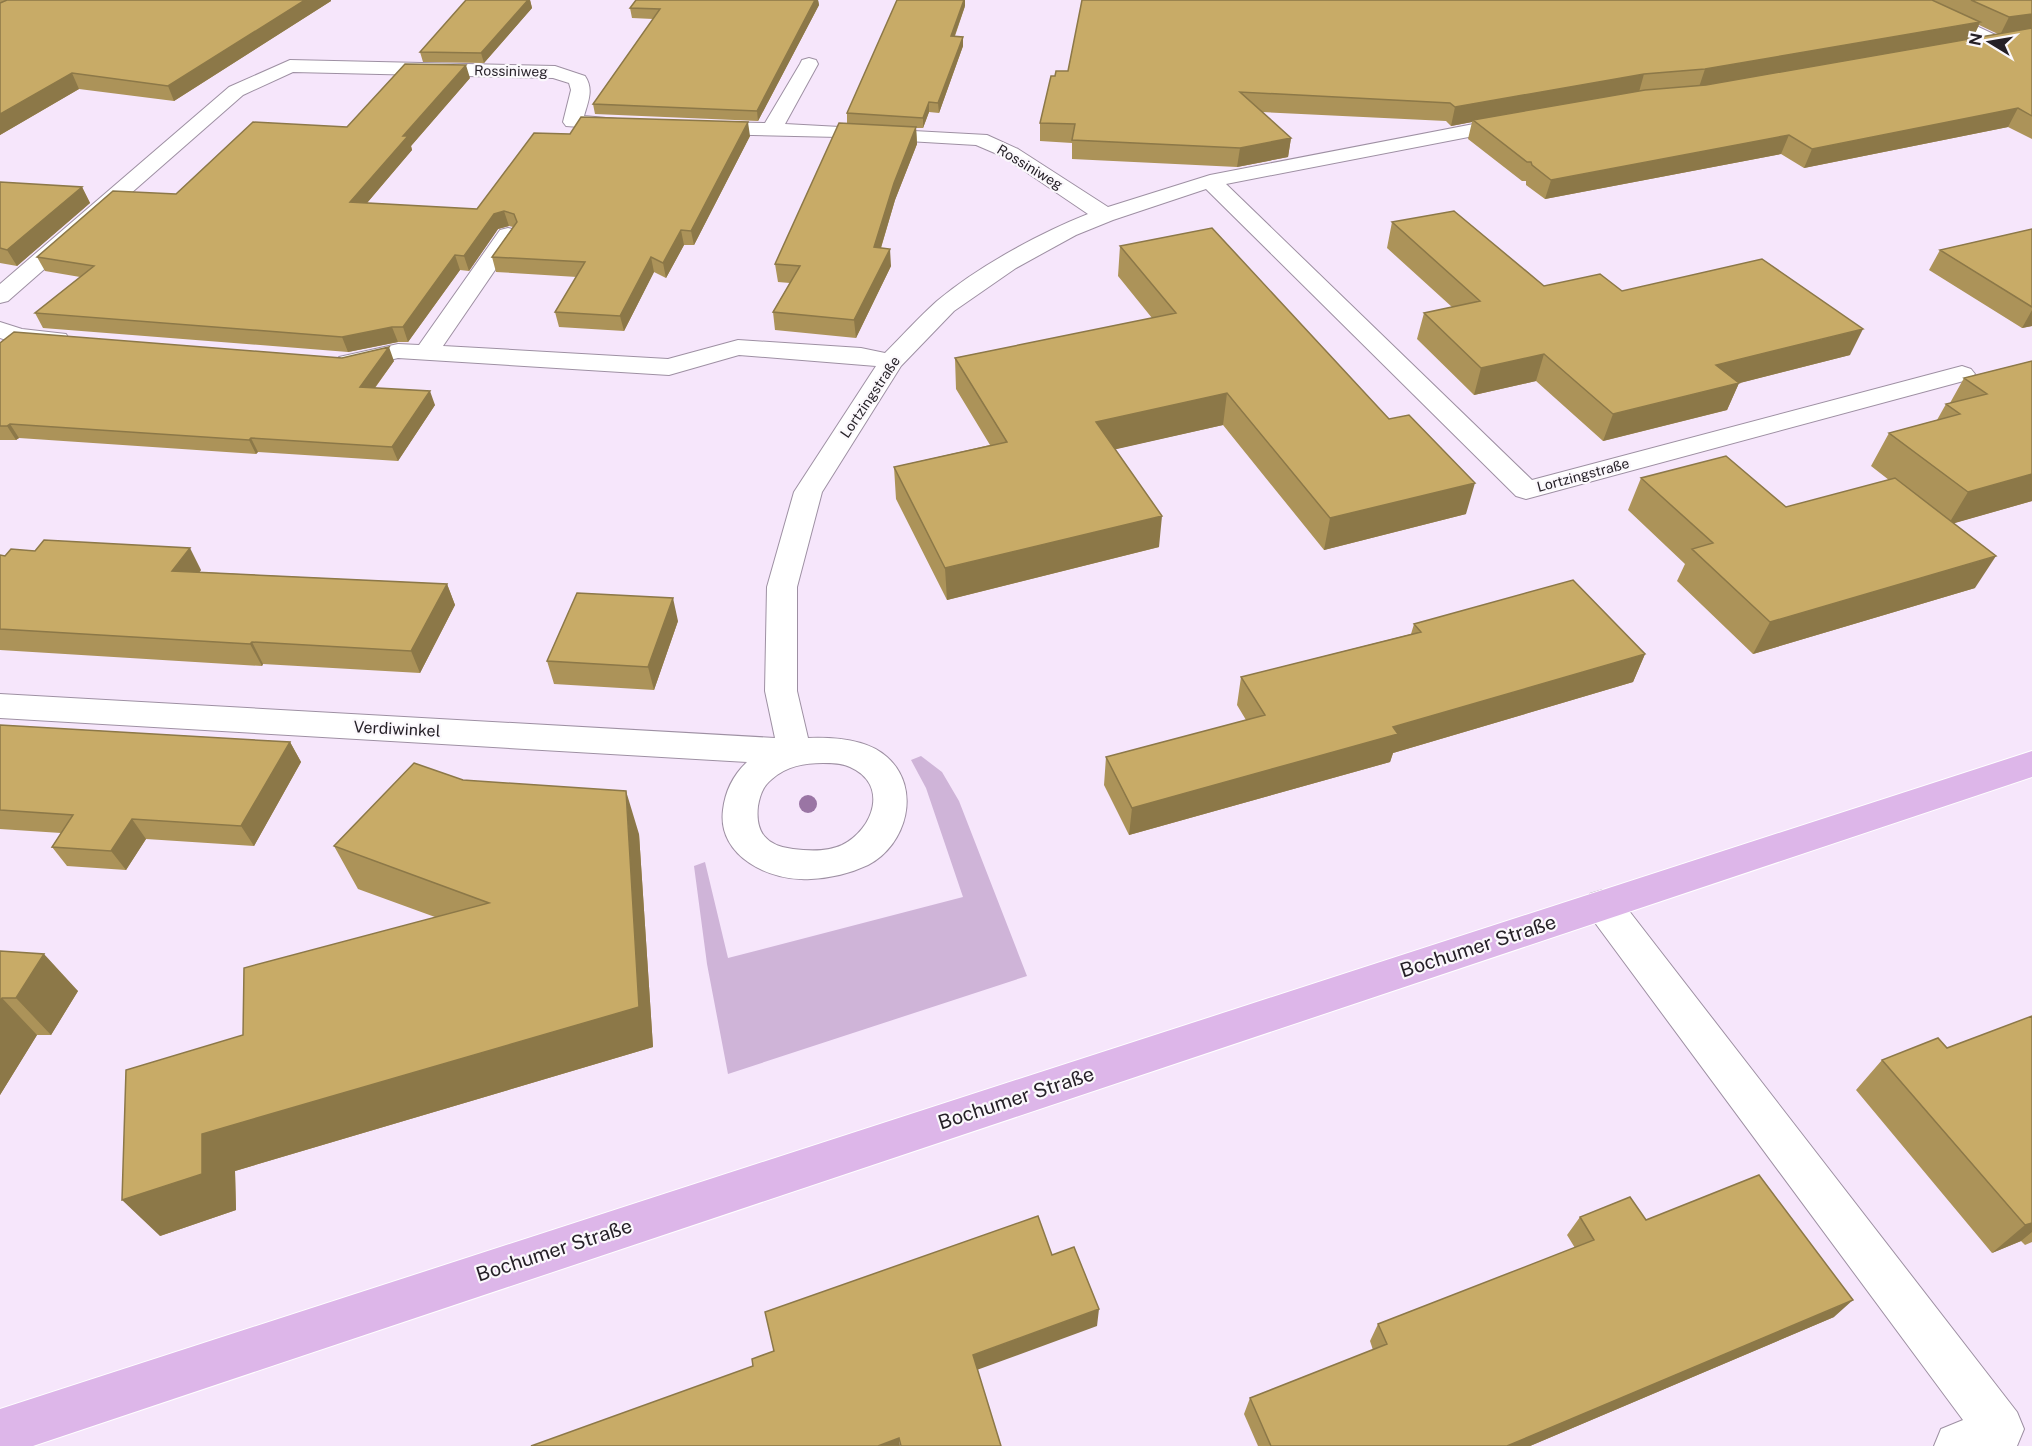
<svg xmlns="http://www.w3.org/2000/svg" width="2032" height="1446" viewBox="0 0 2032 1446" font-family="'Public Sans',sans-serif">
<style>
.green{fill:#cfb4d8}
.lines{fill:none;stroke-linecap:round;stroke-linejoin:round}
.minor-casing{stroke:#9e90a3;stroke-width:2}
.major-casing{stroke:#fff;stroke-width:2}
.minor{fill:#fff;fill-rule:evenodd}
.major{fill:#ddb6e9;fill-rule:evenodd}
.tree{fill:#9a75a4}
.wall{fill:#ac9359;fill-rule:evenodd}
.shaded-wall{fill:#8c7848}
.building{fill:#c8ab67;stroke:#8c7848;stroke-width:1.5}
.labels{text-anchor:middle;dominant-baseline:central;stroke-width:4.5;stroke-linejoin:round;paint-order:stroke}
.far-street-label{font-size:14px;fill:#241f26;stroke:#fbf8fc}
.street-label{font-size:16px;fill:#241f26;stroke:#fbf8fc}
.near-street-label{font-size:20px;fill:#241f26;stroke:#fbf8fc}
</style>
<rect width="100%" height="100%" fill="#f6e6fb"/>
<path class="green" d="M921,756L942,772L959,801L1027,976L728,1074L707,964L694,866L705,862L728,958L963,897L926,788L911,760Z"/>
<g class="lines">
<defs>
<path id="minor" d="M1898,0H1921L2004,39L2007,43L2004,47H1992L1901,4Z
M809,58L816,60L818,64L785,124L987,135L1018,149L1108,207L1210,175L1515,116L1522,118L1525,122L1522,126L1515,128L1226,184L1532,480L1962,366L1971,369L1975,374L1971,379L1526,499L1516,496L1206,189L1113,220L1076,235L1016,268L954,311L901,366L822,492L797,587V691L808,738C834,737 867,739 887,757C922,788 907,845 868,865C851,873 830,878 811,879C771,882 717,857 723,810C725,792 733,775 747,762L0,718V694L775,738L765,691L767,587L794,492L876,366L739,355L669,375L398,358L348,370L339,367L335,362L339,357L398,344L419,345L500,230L508,228L516,230L519,235L443,346L668,359L738,340L861,348L885,353C902,336 919,317 937,301C979,266 1038,234 1088,214L1004,157L976,145L839,137L706,134L699,132L696,128L699,124L706,122L765,123L800,64L802,60ZM823,763C832,763 842,763 850,767C889,784 874,829 842,845C827,852 809,851 793,849C766,846 755,832 758,806C760,795 763,786 772,779C787,766 804,763 823,763Z
M290,60L555,66L585,76C594,89 588,102 584,116L628,120L631,124L628,128L621,130L566,126L563,122L571,90L569,83L553,78L293,72L243,95L8,301L0,303V284L229,87Z
M0,322L22,329L66,334L69,339L66,344C46,349 19,345 0,338Z
M1603,890L1616,894L2017,1412L2024,1429L2017,1446H1934L1941,1429L1963,1420L1590,916L1585,905L1590,894Z"/>
<path id="major" d="M2032,751V777L33,1446H0V1409Z"/>
</defs>
<use href="#minor" class="minor-casing"/>
<use href="#major" class="major-casing"/>
<use href="#minor" class="minor"/>
<use href="#major" class="major"/>
</g>
<circle class="tree" cx="808" cy="804" r="9"/>
<path class="wall" d="M0,0H331V1L174,101L79,89L0,135Z
M466,0H530L532,8L484,63L423,62L420,52Z
M636,0H818L819,5L758,121L595,114L593,104L653,19L632,18L630,8Z
M1082,0H2032V139L2008,127L1804,168L1781,154L1545,199L1526,185V181H1522L1468,139L1472,122L1451,126L1446,121L1262,112L1291,138L1288,157L1237,167L1072,159V143L1040,141V123L1055,76L1068,71ZM1979,25L1998,34L1973,38Z
M965,6L955,36L963,46L939,113L929,112L923,128H916L917,144L895,200L881,248L891,266L856,338L775,330L773,312L790,283L778,282L775,264L847,123V113Z
M470,78L411,146L412,150L367,203L477,209L570,134L750,136L694,245H684L666,278L654,272L624,331L559,327L555,312L577,277L496,272L492,257L513,227L509,226L498,229L469,271L460,270L408,342H398L348,352L43,328L35,313L80,277L45,271L37,257L176,194Z
M0,182L82,187L90,203L17,266L0,263Z
M1392,222L1544,286L1850,355L1739,383L1727,410L1603,441L1536,381L1474,395L1417,339L1424,313L1452,307L1387,248Z
M2032,229V326L2022,328L1929,270L1940,250Z
M1120,246L1466,514L1324,550L1223,425L1115,449L1159,547L947,600L896,499L894,467L990,445L956,389L955,358L1152,318L1118,276Z
M0,343L394,361L375,388L435,405L398,461L258,452L256,454L19,438L16,440H0Z
M2032,361V501L1954,523L1975,588L1753,654L1677,581L1685,564L1628,510L1641,478L1786,507L1889,480L1871,466L1889,433L1937,420L1946,404L1950,403L1964,378Z
M0,555L201,570L199,572L447,584L455,605L420,673L263,664L262,666L0,650Z
M678,621L654,690L554,684L547,661Z
M1414,624L1645,654L1633,682L1393,753L1390,762L1129,835L1104,785L1106,757L1246,720L1237,705L1241,677L1411,634Z
M0,725L290,742L301,762L254,846L146,839L126,870L67,866L52,847L61,833L0,829Z
M463,780L639,834L653,1047L235,1171L236,1210L160,1236L243,1035L435,917L358,889L334,846Z
M0,951L78,991L51,1035H37L0,1095Z
M2032,1016V1242L2025,1245L2021,1241L1992,1253L1856,1090L1882,1060L1947,1048Z
M1580,1217L1646,1220L1834,1317L1530,1446H1258L1244,1414L1250,1398L1373,1350L1370,1341L1378,1324L1575,1248L1567,1235Z"/>
<path class="shaded-wall" d="M305,0H331V1L174,101L168,86Z
M528,0H530L532,8L484,63L481,53Z
M815,0H818L819,5L758,121L757,111Z
M964,0H965V6L951,46V36Z
M2032,14V30L2000,35L2009,17Z
M1980,22L1972,40L1699,87L1705,69Z
M963,37V46L939,113L938,103Z
M466,65L470,78L411,146L412,150L355,217L350,202L403,136Z
M72,73L79,89L0,135V114Z
M1644,74L1639,92L1473,120L1472,122L1451,126L1455,107Z
M929,102V112L923,128V118Z
M2018,108L2008,127L1804,168L1812,149Z
M748,122L750,136L694,245L691,231Z
M916,127L917,144L895,200L876,264L874,247L894,183Z
M1789,135L1781,154L1545,199L1551,180Z
M1291,138L1288,157L1237,167L1240,148Z
M82,187L90,203L17,266L7,250Z
M504,211L509,226L498,229L469,271L464,256L494,214Z
M681,230L684,245L666,278L663,263Z
M890,249L891,266L856,338L854,320Z
M455,255L460,270L408,342L403,327Z
M651,257L654,272L624,331L620,316Z
M2032,310V326L2022,328Z
M392,327L398,342L348,352L342,337Z
M1863,329L1850,355L1705,392L1716,365Z
M389,347L394,361L365,401L360,387Z
M1544,354L1536,381L1474,395L1481,368Z
M1739,383L1727,410L1603,441L1613,414Z
M430,391L435,405L398,461L392,447Z
M1227,393L1223,425L1095,454L1096,422Z
M10,424L19,438L16,440L7,426Z
M251,438L258,452L256,454L249,440Z
M2032,474V501L1948,525L1968,492Z
M1475,483L1466,514L1324,550L1330,518Z
M1162,516L1159,547L947,600L945,568Z
M190,548L201,570L185,593L172,571Z
M1996,556L1975,588L1753,654L1770,622Z
M447,584L455,605L420,673L411,651Z
M673,598L678,621L654,690L648,667Z
M252,642L263,664L262,666L250,644Z
M1645,654L1633,682L1393,753L1390,762L1129,835L1132,808L1393,727Z
M290,742L301,762L254,846L241,826Z
M626,791L639,834L653,1047L235,1171L236,1210L160,1236L122,1200L202,1134L639,1007Z
M132,819L146,839L126,870L111,851Z
M44,954L78,991L51,1035L16,998Z
M2,998L37,1035L0,1095V1001Z
M2032,1223V1232L2021,1241L1992,1253L2025,1225Z
M1853,1300L1834,1317L1530,1446H1507Z
M1099,1309L1097,1326L974,1371L973,1355Z
M899,1438L900,1446H878Z"/>
<path class="building" d="M7,0H305L168,86L72,73L0,114V3Z
M466,0H528L481,53L420,52Z
M636,0H815L757,111L593,104L660,9L630,8Z
M897,0H964L951,36L963,37L938,103L929,102L923,118L847,113Z
M1082,0H1932L1980,22L1705,69L1644,74L1455,107L1450,103L1240,92L1291,138L1240,148L1072,140L1075,124L1040,123L1051,76H1055L1056,71H1068Z
M1971,0H2032V14L2009,17Z
M2032,28V116L2018,108L1812,149L1789,135L1551,180L1532,165L1531,162H1527L1473,120L1645,90L1706,85Z
M405,64L466,65L403,136H408L350,202L477,209L534,133L570,134L581,117L748,122L691,231L681,230L663,263L651,257L620,316L555,312L585,262L492,257L517,222L514,214L504,211L494,214L464,256L455,255L403,327H392L342,337L35,313L94,266L37,257L113,191L176,194L253,122L347,127Z
M839,123L916,127L894,183L874,247L890,249L854,320L773,312L800,266L775,264Z
M0,182L82,187L7,250L0,248Z
M1454,211L1544,286L1600,274L1622,291L1762,259L1863,329L1716,365L1739,383L1613,414L1544,354L1481,368L1424,313L1480,301L1392,222Z
M1212,228L1389,419L1409,415L1475,483L1330,518L1227,393L1096,422L1162,516L945,568L894,467L1007,442L955,358L1176,313L1120,246Z
M2032,229V307L1940,250Z
M14,332L342,358L389,347L360,387L430,391L392,447L251,438L249,440L10,424L7,426H0V343Z
M2032,361V474L1968,492L1889,433L1960,414L1946,404L1987,394L1964,378Z
M1726,456L1786,507L1895,478L1996,556L1770,622L1692,549L1713,543L1641,478Z
M44,540L190,548L172,571L447,584L411,651L252,642L250,644L0,629V555L5,556L11,549L35,551Z
M1573,580L1645,654L1393,727L1398,734L1132,808L1106,757L1265,715L1241,677L1421,632L1414,624Z
M577,593L673,598L648,667L547,661Z
M0,725L290,742L241,826L132,819L111,851L52,847L73,815L0,810Z
M414,763L463,780L626,791L639,1007L202,1134V1174L122,1200L126,1070L243,1035L244,968L489,903L334,846Z
M0,951L44,954L16,998H2L0,1001Z
M2032,1016V1223L2025,1225L1882,1060L1938,1038L1947,1048Z
M1759,1175L1853,1300L1507,1446H1271L1250,1398L1387,1344L1378,1324L1594,1240L1580,1217L1630,1197L1646,1220Z
M1038,1216L1052,1255L1074,1247L1099,1309L973,1355L1001,1446H901L899,1438L878,1446H531L753,1366L752,1359L774,1351L765,1312Z"/>
<g class="labels">
<g class="far-street-label">
<text transform="translate(511 71) rotate(1)">Rossiniweg</text>
<text transform="translate(1030 167) rotate(31)">Rossiniweg</text>
<text transform="translate(870 397) rotate(-56)">Lortzingstraße</text>
<text transform="translate(1583 475) rotate(-15)">Lortzingstraße</text>
</g>
<g class="street-label">
<text transform="translate(397 729) rotate(3)">Verdiwinkel</text>
</g>
<g class="near-street-label">
<text transform="translate(1478 946) rotate(-18)">Bochumer Straße</text>
<text transform="translate(1016 1098) rotate(-18)">Bochumer Straße</text>
<text transform="translate(554 1250) rotate(-18)">Bochumer Straße</text>
</g>
</g>
<g transform="translate(1990 42) rotate(281)" stroke="#fbf8fc" stroke-width="4.5" paint-order="stroke">
<path d="M0-4.5L10 22L0 15L-10 22Z" fill="#241f26"/>
<text y="-9" font-size="16" font-weight="bold" text-anchor="middle" fill="#241f26">N</text>
</g>
</svg>
